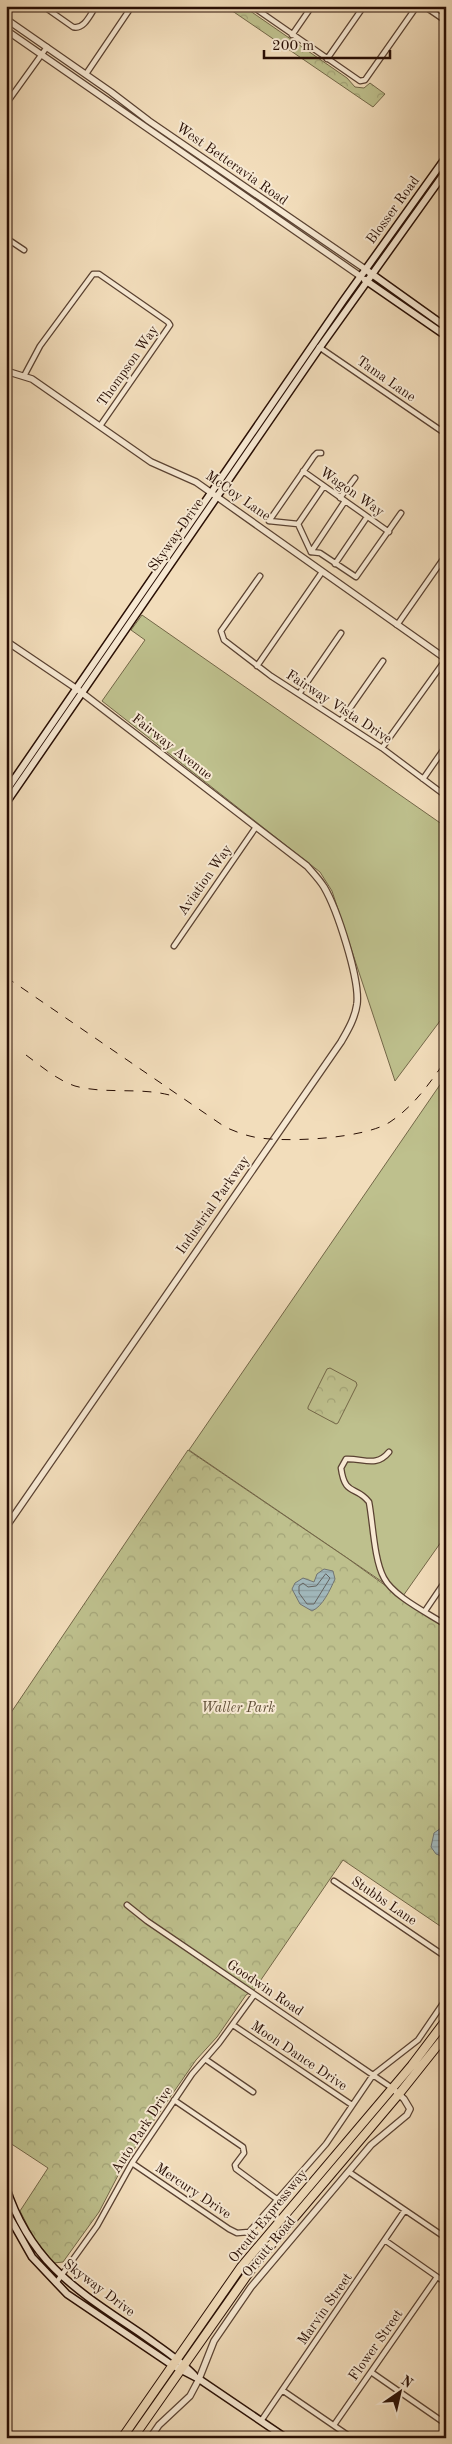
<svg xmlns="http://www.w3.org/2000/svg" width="452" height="2444" viewBox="0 0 452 2444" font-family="'Old Standard TT',serif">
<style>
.grass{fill:#bec08d;stroke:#736748}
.park{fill:url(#park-crowns);stroke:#736748}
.water{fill:url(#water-rules);stroke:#717472}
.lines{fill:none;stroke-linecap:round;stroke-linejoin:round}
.shore{stroke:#646360;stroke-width:1}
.minor-casing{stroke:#5a4232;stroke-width:7}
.tertiary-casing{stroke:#5a4232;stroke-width:8}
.secondary-casing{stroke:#280e04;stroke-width:9}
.trunk-casing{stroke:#280e04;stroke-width:10}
.minor{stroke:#f7e9d3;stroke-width:4.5}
.tertiary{stroke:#f7e9d3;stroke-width:5.5}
.secondary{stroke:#f7e9d3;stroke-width:6}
.trunk{stroke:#f2ddbb;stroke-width:8}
.rail{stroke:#280e04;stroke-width:1;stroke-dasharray:9 9;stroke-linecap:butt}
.labels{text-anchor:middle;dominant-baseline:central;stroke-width:4;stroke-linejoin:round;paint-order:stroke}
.street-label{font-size:14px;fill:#280e04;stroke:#f7e9d3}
.park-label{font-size:14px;font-style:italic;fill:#5c4c34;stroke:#f7e9d3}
</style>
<defs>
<pattern id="park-crowns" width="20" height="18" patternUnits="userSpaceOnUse" patternTransform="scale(1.25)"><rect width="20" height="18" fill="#bec08d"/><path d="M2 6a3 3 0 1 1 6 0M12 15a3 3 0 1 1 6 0" fill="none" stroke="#a3a478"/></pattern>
<pattern id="water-rules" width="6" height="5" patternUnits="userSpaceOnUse" patternTransform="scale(1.25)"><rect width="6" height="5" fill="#a1b8bc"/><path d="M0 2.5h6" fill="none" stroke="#8b9da0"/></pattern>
</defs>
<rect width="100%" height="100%" fill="#f2ddbb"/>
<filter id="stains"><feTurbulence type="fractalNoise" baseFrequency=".004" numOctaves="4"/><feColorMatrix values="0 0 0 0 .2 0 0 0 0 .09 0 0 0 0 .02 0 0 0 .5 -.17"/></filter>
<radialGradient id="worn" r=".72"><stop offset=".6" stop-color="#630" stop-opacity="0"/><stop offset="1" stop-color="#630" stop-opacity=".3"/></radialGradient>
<path class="grass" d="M142,615L446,827V1013L395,1081L332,891L320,872L102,701L145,640L131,630Z
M446,1076V1535L403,1596L189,1450Z"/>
<path class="park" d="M225,6H243L347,78L355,87L364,88L370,83L385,94L373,107Z
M330,1368L356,1382L357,1385L338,1423L336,1424L308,1409V1407L327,1369Z
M188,1450L347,1558L446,1629V1930L343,1860L254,1990L246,1995L217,2037L196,2060L125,2162L99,2212L63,2262L54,2263L34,2238L20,2211L48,2168L10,2143L6,2122V1720Z"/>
<path class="water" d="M324,1569L333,1571L335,1579C330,1590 323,1606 312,1611L300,1604L292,1589L295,1583L303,1578L314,1582L317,1574Z
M441,1828L446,1829L444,1857L436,1854L431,1847L434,1833Z"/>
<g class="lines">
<path class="shore" d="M326,1574L330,1578L314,1604H307L299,1593V1586L303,1583L308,1587L316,1586Z"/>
<defs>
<path id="minor" d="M43,6L73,27C84,30 90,15 96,6
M252,6L360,81L365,80L417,6
M424,6L446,21
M292,35L312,6
M327,59L364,6
M86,74L132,6
M6,104L47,47
M6,238L24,250
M319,347L446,434
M24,376L40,346L93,274H99L168,322L170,325L100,426
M303,471L389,532
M340,498L355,478
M269,521L314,456L317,453H321
M269,521L298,524L311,552
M298,524L324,486
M311,552L320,553L356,577L401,513
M311,552L345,501
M335,564L367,517
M260,576L221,631L224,640L271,676L382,748L446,796
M397,625L446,555
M257,666L322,572
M299,694L341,633
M341,721L383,661
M382,748L446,659
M423,779L446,746
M174,946L256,827
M389,1452C376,1468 363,1458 346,1459L341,1468C345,1497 356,1485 369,1502C373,1523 374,1560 384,1578C394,1597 428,1613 446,1625
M425,1611L446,1580
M334,1881L446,1957
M127,1905L147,1921L392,2088
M233,2025L352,2105
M205,2059L253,2092
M174,2100L243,2147L244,2153L235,2165L236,2169L278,2200
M132,2163L229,2229L237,2233L249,2232L326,2144L373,2075L418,2040L446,1999
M349,2172L446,2238
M386,2241L446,2283
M56,2283L97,2226L132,2163L192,2074L219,2043L254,1995
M371,2372L446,2424
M282,2390L352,2438
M261,2421L405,2210
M334,2425L437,2277"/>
<path id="tertiary" d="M6,19L111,92L149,121L365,269
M6,30L360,276
M6,371L32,379L151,462L196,482L446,659
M6,641L77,689L307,866C313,873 319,879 324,887C337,909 360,979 357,1004C355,1018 348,1030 341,1042L6,1527
M150,2438L159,2425L190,2396L199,2379L214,2341L251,2287L371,2145L407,2115L410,2109L404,2099L392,2088"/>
<path id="secondary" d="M369,272L446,327
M365,280L446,336
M6,791L343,301L446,157
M6,803L318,350L446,171
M6,2187C31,2265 80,2292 143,2335C161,2348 179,2359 194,2375
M6,2211L32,2257L67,2294L172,2365L199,2379L286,2438"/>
<path id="trunk" d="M122,2438L241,2267L412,2065L446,2020
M133,2438L255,2264L399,2094L446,2035"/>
</defs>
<use href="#minor" class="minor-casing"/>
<use href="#tertiary" class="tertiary-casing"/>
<use href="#secondary" class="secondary-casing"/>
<use href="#trunk" class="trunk-casing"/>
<use href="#minor" class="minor"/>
<use href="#tertiary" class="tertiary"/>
<use href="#secondary" class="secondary"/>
<use href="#trunk" class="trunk"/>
<path class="rail" d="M6,977L225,1127C234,1131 244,1135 254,1137C284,1143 364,1139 390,1122C414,1106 429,1084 446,1060
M26,1055C41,1066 57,1080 75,1086C108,1095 144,1086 176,1097"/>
</g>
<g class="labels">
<g class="street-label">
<text transform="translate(232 164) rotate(35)">West Betteravia Road</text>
<text transform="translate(393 210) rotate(-54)">Blosser Road</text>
<text transform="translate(128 366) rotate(-55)">Thompson Way</text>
<text transform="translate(386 379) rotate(35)">Tama Lane</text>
<text transform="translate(352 492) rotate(35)">Wagon Way</text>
<text transform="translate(238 496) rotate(35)">McCoy Lane</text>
<text transform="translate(176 535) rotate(-55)">Skyway Drive</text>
<text transform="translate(339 707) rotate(33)">Fairway Vista Drive</text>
<text transform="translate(172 747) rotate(38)">Fairway Avenue</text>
<text transform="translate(205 880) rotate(-55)">Aviation Way</text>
<text transform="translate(213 1205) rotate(-55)">Industrial Parkway</text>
<text transform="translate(384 1901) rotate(34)">Stubbs Lane</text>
<text transform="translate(265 1988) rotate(34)">Goodwin Road</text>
<text transform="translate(299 2056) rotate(34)">Moon Dance Drive</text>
<text transform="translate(142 2130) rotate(-57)">Auto Park Drive</text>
<text transform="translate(193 2191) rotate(34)">Mercury Drive</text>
<text transform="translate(268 2216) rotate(-51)">Orcutt Expressway</text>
<text transform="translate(269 2247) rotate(-50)">Orcutt Road</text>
<text transform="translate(99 2288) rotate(37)">Skyway Drive</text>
<text transform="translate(325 2309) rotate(-55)">Marvin Street</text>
<text transform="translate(376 2345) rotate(-55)">Flower Street</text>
</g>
<g class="park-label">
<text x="238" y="1708">Waller Park</text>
</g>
</g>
<rect width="452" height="2444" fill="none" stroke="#f2ddbb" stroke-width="25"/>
<rect x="8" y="8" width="437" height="2429" fill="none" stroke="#280e04" stroke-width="2.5"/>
<rect x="12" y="12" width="427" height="2419" fill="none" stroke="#280e04"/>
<g transform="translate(400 2392) rotate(34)" stroke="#f7e9d3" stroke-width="4" paint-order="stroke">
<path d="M0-4L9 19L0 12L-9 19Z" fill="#280e04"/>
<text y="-8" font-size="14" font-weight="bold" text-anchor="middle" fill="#280e04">N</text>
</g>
<path d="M264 50v8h126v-8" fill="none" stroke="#280e04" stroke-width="2.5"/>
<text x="272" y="50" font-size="15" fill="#280e04" stroke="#f7e9d3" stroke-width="4" paint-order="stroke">200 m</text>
<rect width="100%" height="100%" filter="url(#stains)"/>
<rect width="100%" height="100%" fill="url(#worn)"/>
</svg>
